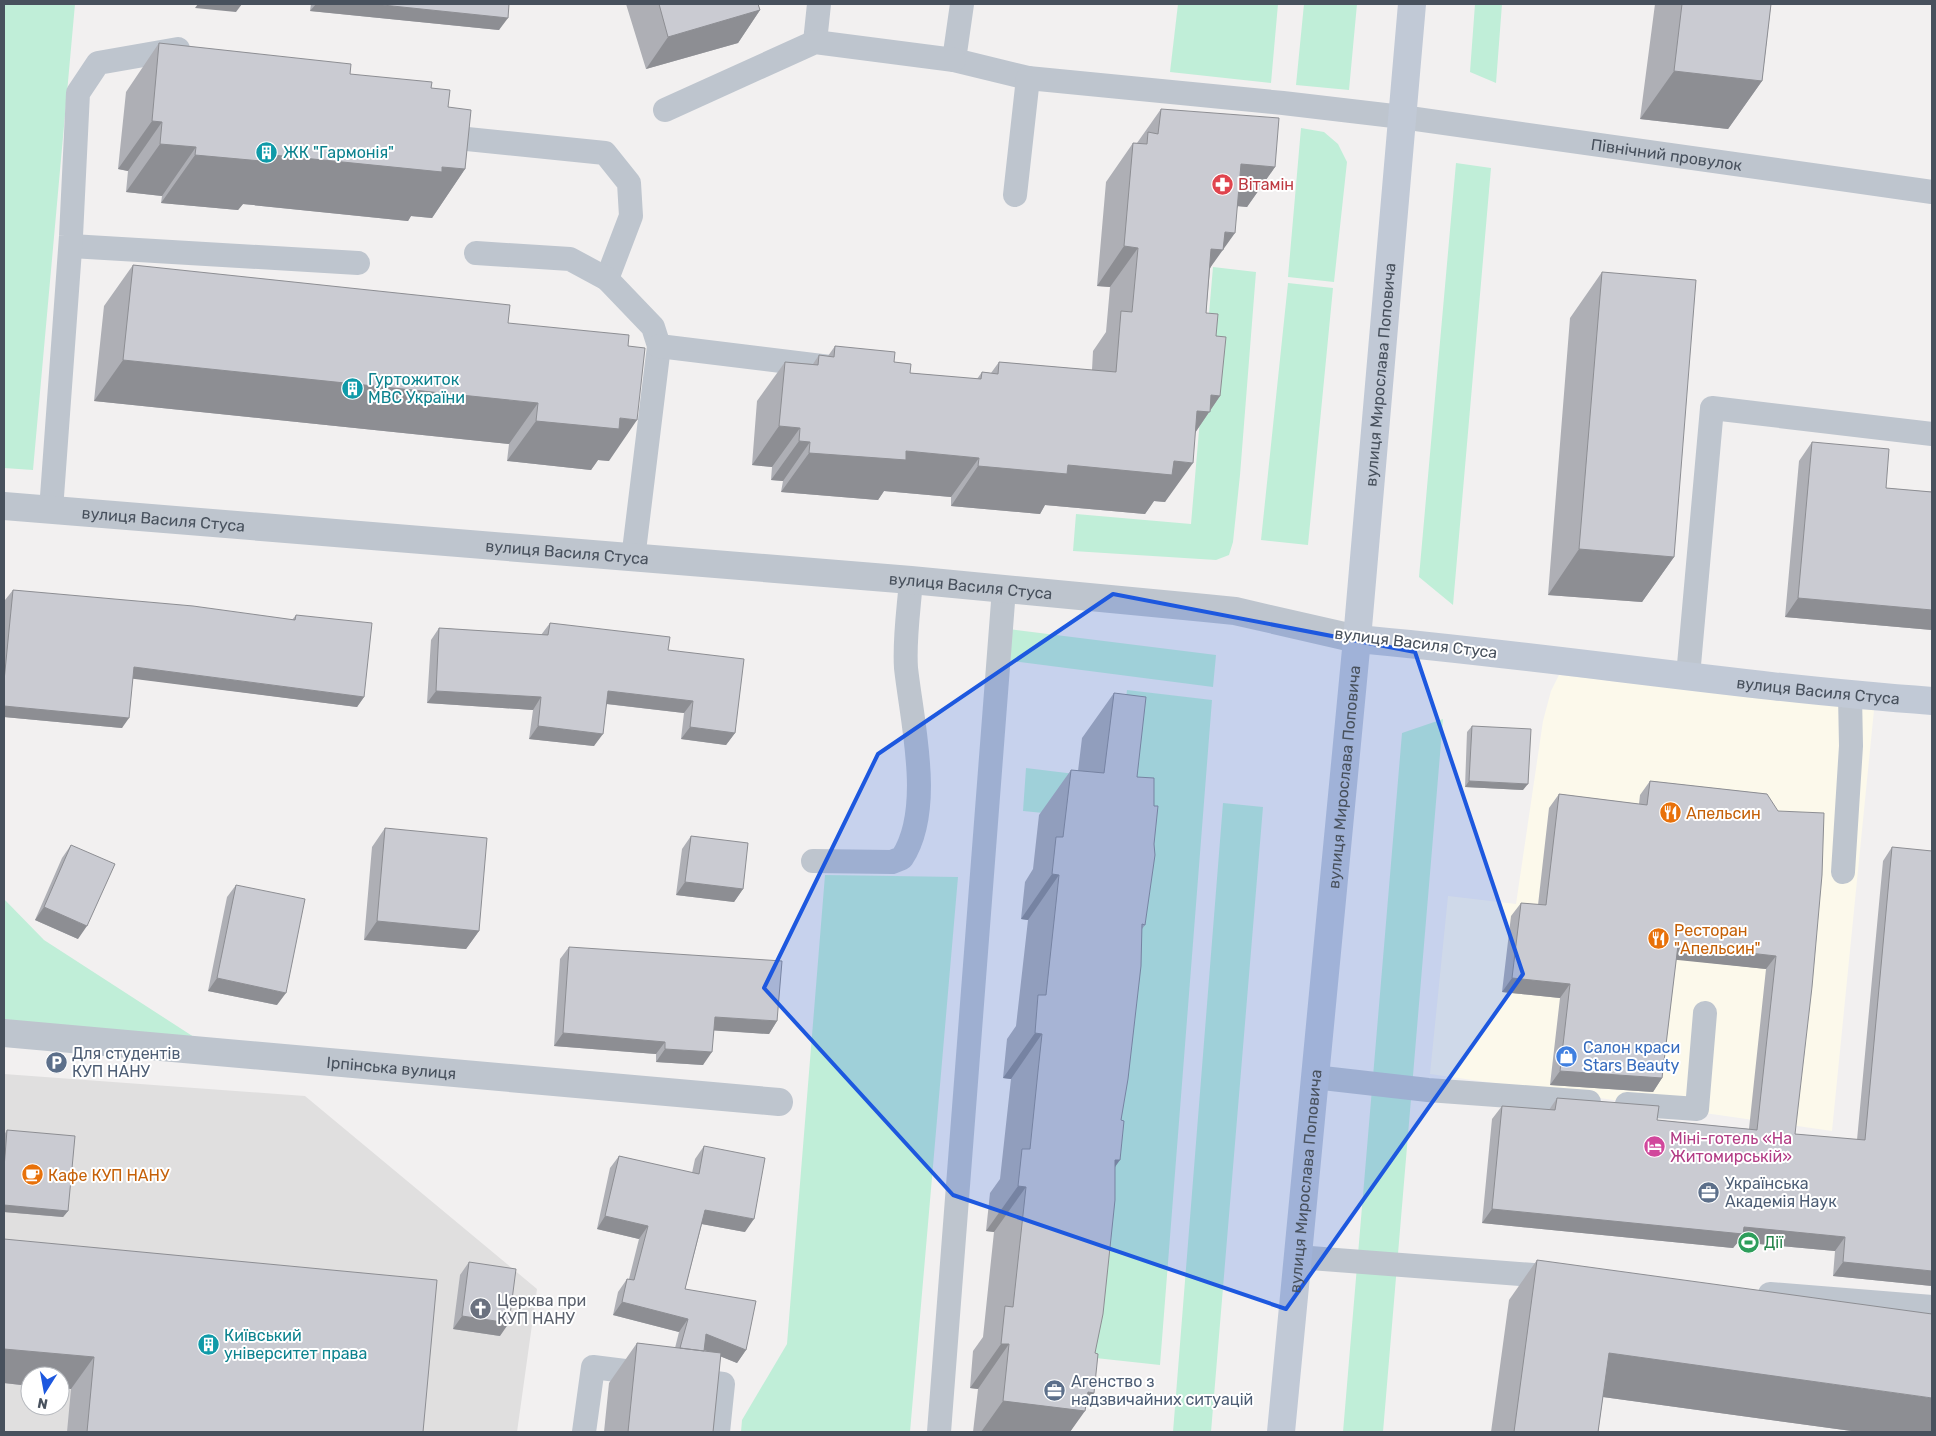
<svg xmlns="http://www.w3.org/2000/svg" width="1936" height="1436" viewBox="0 0 1936 1436" font-family="Rubik,sans-serif">
<style>
.commercial{fill:#fcf9eb}
.education{fill:#e0dfdf;fill-rule:evenodd}
.green{fill:#c0eed8}
.lines{fill:none;stroke-linecap:round;stroke-linejoin:round}
.lane{stroke:#bec5ce;stroke-width:24}
.street{stroke:#bec5ce;stroke-width:28}
.secondary{stroke:#c1c9d6;stroke-width:28}
.wall{fill:#aeafb5}
.shaded-wall{fill:#8d8e93}
.building{fill:#cacbd2;stroke:#8d8e93}
.marked{fill:#1d58df;fill-opacity:0.2;stroke:#1d58df;stroke-width:4;stroke-linejoin:round}
.labels{text-anchor:middle;dominant-baseline:central;stroke-width:4;stroke-linejoin:round;paint-order:stroke}
.culture-label{font-size:16px;fill:#0d838f;stroke:#fff;text-anchor:start}
.street-label{font-size:16px;fill:#48515d;stroke:#fff}
.health-label{font-size:16px;fill:#be3a42;stroke:#fff;text-anchor:start}
.food-label{font-size:16px;fill:#c56008;stroke:#fff;text-anchor:start}
.shop-label{font-size:16px;fill:#366cbe;stroke:#fff;text-anchor:start}
.service-label{font-size:16px;fill:#4e5e75;stroke:#fff;text-anchor:start}
.hotel-label{font-size:16px;fill:#b23c85;stroke:#fff;text-anchor:start}
.leisure-label{font-size:16px;fill:#27864d;stroke:#fff;text-anchor:start}
.worship-label{font-size:16px;fill:#5b616d;stroke:#fff;text-anchor:start}
</style>
<rect width="100%" height="100%" fill="#f2f0f0"/>
<path class="commercial" d="M1559,675L1874,710L1832,1131L1430,1074L1448,896L1516,904L1543,721L1551,691Z"/>
<path class="education" d="M4,1074L305,1096L537,1289L517,1432H4ZM30,1376H60V1406H30Z"/>
<path class="green" d="M4,4H75L33,470L4,468Z
M1178,4H1278L1271,83L1170,72Z
M1304,4H1357L1349,90L1296,85Z
M1475,4H1502L1496,83L1470,72Z
M1301,128L1324,132L1338,144L1347,162L1334,282L1288,277Z
M1456,163L1491,168L1453,605L1419,577Z
M1213,267L1256,272L1240,475L1233,542L1229,555L1216,560L1073,551L1076,514L1191,524Z
M1288,283L1333,288L1308,545L1261,540Z
M1009,629L1216,655L1213,687L1005,660Z
M1127,690L1212,700L1160,1365L1077,1356L1135,822L1023,811L1026,768L1116,779Z
M1443,719L1383,1432H1343L1402,733Z
M1223,803L1263,807L1211,1432H1173Z
M825,875L958,877L910,1432H741L742,1420L787,1344Z
M4,899L44,940L214,1050L4,1019Z"/>
<g class="lines">
<g class="lane">
<path d="M962,4L954,60L1028,78"/>
<path d="M815,42L819,4"/>
<path d="M665,110L815,42L954,60"/>
<path d="M467,139L605,153L629,183L631,216L607,279"/>
<path id="s1" d="M1015,195L1028,78L1283,103L1402,117L1932,192"/>
<path d="M71,246L358,263"/>
<path d="M476,253L570,259L607,279L653,327L659,346L633,559"/>
<path d="M659,346L838,368"/>
<path d="M51,510L71,236L78,93L98,63L178,49"/>
<path d="M1688,676L1712,408L1932,434"/>
<path d="M813,861L892,862L902,858C934,809 912,723 906,668C904,639 909,608 911,580"/>
<path d="M1843,872L1851,746L1850,695"/>
<path d="M1314,1077L1428,1090L1589,1102"/>
<path d="M1627,1104L1697,1109L1705,1013"/>
<path d="M1297,1257L1560,1277"/>
<path d="M1770,1294L1932,1307"/>
<path d="M685,1379L723,1384L718,1432"/>
<path d="M584,1432L593,1367L649,1374"/>
<path d="M939,1432L1004,589"/>
</g>
<g class="street">
<path id="s2" d="M4,506L911,580L1205,608L1235,611L1357,639"/>
<path id="s3" d="M4,1033L779,1102"/>
</g>
<g class="secondary">
<path id="s4" d="M1357,639C1549,656 1740,687 1932,701"/>
<path id="s5" d="M1281,1432L1357,639L1412,4"/>
</g>
</g>
<path class="wall" d="M311,4H509L499,30L310,11Z
M626,4H758L760,10L738,43L646,69Z
M1655,4H1771L1762,81L1728,129L1640,119Z
M159,43L431,88L448,107L465,169L432,218L411,216L408,221L243,204L238,210L161,203L162,196L126,192L128,171L118,169L126,92Z
M1161,109L1275,167L1247,207L1238,206L1210,269L1206,313L1216,336L1220,396L1195,433L1165,502L1154,501L1145,514L1045,505L1040,514L951,506V497L884,491L878,500L781,492L783,481L771,480L772,467L752,465L757,401L785,362L813,364L819,355L828,356L835,346L894,362L910,373L977,379L982,372L991,373L999,362L1092,370L1093,351L1106,332L1110,287L1097,286L1106,182L1133,143H1137Z
M133,265L508,323L609,461L598,460L591,470L507,461L509,444L94,401L104,306Z
M1602,272L1674,557L1642,602L1548,595L1570,318Z
M1812,442L1886,488L1932,492V630L1785,617L1799,461Z
M13,590L292,620L296,615L364,697L357,707L133,678L122,728L4,717V617L5,600Z
M550,623L668,650L735,733L726,745L681,739L684,713L606,704L594,746L529,739L533,710L427,703L431,640L439,628L541,635Z
M1114,693L1137,777L1145,925L1142,929L1121,1120L1086,1405L1070,1432H973L978,1389L970,1388L973,1351L983,1337L994,1232L986,1231L990,1193L1000,1179L1011,1079L1003,1078L1007,1039L1016,1026L1028,920L1021,919L1025,882L1033,869L1039,815L1071,770L1078,771L1082,738Z
M1472,726L1523,790L1465,787L1467,732Z
M1650,781L1767,794L1795,1134L1857,1140L1883,861L1892,847L1932,1286L1833,1276L1835,1251L1738,1242L1733,1248L1482,1223L1492,1119L1502,1106L1549,1110L1557,1098L1657,1120L1749,1129L1766,969L1676,959L1662,1078L1653,1092L1550,1085L1560,998L1502,992L1511,916L1521,903L1538,905L1549,808L1559,794L1639,804L1640,795Z
M385,828L479,931L466,949L364,940L372,847Z
M691,836L743,889L734,902L676,895L682,849Z
M71,845L78,939L35,920L62,858Z
M236,885L277,1005L208,991L227,897Z
M569,947L777,1021L769,1034L714,1030L703,1065L656,1062V1054L554,1046L560,959Z
M7,1130L68,1211L63,1217L4,1212V1135Z
M704,1146L745,1232L702,1224L685,1289L746,1350L737,1363L720,1356L713,1432H604L609,1383L637,1343L675,1348L679,1332L613,1315L618,1292L627,1279H629L639,1239L597,1229L610,1168L619,1156L692,1173L695,1159Z
M4,1239L423,1432H67L71,1389L30,1376V1386L4,1383Z
M1537,1260L1932,1432H1859L1603,1397L1598,1432H1491L1509,1300Z
M469,1262L500,1336L453,1329L460,1275Z"/>
<path class="shaded-wall" d="M198,4H242L236,12L195,8Z
M316,4H373L508,18L499,30L310,11Z
M760,10L738,43L646,69L668,37Z
M1674,71L1762,81L1728,129L1640,119Z
M152,121L162,122L128,171L118,169Z
M160,144L196,147L162,196L126,192Z
M195,155H273L442,167L465,169L432,218L411,216L408,221L243,204L238,210L161,203Z
M1241,164L1275,167L1247,207L1214,204Z
M1225,232L1235,233L1195,289L1211,249Z
M1124,246L1138,248L1110,287L1097,286Z
M123,360L538,403L509,444L94,401Z
M1211,395L1220,396L1182,452L1197,411Z
M620,418L637,420L609,461L598,460L591,470L507,461L536,421Z
M779,426L800,428L772,467L752,465Z
M799,441L810,442L783,481L771,480Z
M906,451L979,458L951,497L884,491L878,500L781,492L809,453Z
M1174,461L1193,463L1165,502L1154,501L1145,514L1045,505L1040,514L951,506L978,466L1068,465Z
M1579,549L1674,557L1642,602L1548,595Z
M1798,598L1932,610V630L1785,617Z
M134,667L364,697L357,707L127,678Z
M436,691L541,697L533,710L427,703Z
M608,691L693,701L684,713L599,703Z
M4,706L129,718L122,728L4,717Z
M538,726L603,734L594,746L529,739Z
M690,727L735,733L726,745L681,739Z
M1469,781L1528,784L1523,790L1465,787Z
M1052,874L1059,875L1028,920L1021,919Z
M685,882L743,889L734,902L676,895Z
M44,907L87,926L78,939L35,920Z
M377,921L479,931L466,949L364,940Z
M1678,945L1776,956L1766,969L1668,959Z
M217,978L286,993L277,1005L208,991Z
M1512,978L1570,984L1560,998L1502,992Z
M715,1017L777,1021L769,1034L706,1030Z
M563,1033L665,1042L656,1054L554,1046Z
M1035,1033L1042,1034L1011,1079L1003,1078Z
M665,1049L712,1052L703,1065L656,1062Z
M1560,1071L1662,1078L1653,1092L1550,1085Z
M1115,1160H1120L1088,1205Z
M1018,1186L1026,1187L994,1232L986,1231Z
M4,1205L68,1211L63,1217L4,1212Z
M1492,1209L1744,1227L1845,1237L1835,1251L1738,1242L1733,1248L1482,1223Z
M705,1210L754,1219L745,1232L696,1223Z
M605,1216L648,1226L639,1239L597,1229Z
M1843,1262L1932,1271V1286L1833,1276Z
M622,1302L688,1319L679,1332L613,1315Z
M462,1316L509,1323L500,1336L453,1329Z
M706,1334L746,1350L737,1363L697,1347Z
M1001,1344H1009L978,1389L970,1388Z
M4,1349L94,1357L71,1389L60,1388V1376H30V1386L4,1383Z
M1609,1353L1932,1398V1432H1859L1581,1394Z
M1088,1392L1094,1393L1082,1410L1085,1411L1070,1432H981L1003,1401Z"/>
<path class="building" d="M373,4H509L508,18Z
M659,4H758L760,10L668,37Z
M1682,4H1771L1762,81L1674,71Z
M159,43L351,64L350,74L432,82L431,88L450,90L448,107L471,110L465,169L442,167V172L273,155L272,162L195,155L196,147L160,144L162,122L152,121Z
M1161,109L1279,118L1275,167L1241,164L1235,233L1225,232L1223,250L1211,249L1206,313L1218,314L1216,336L1226,337L1220,396L1211,395L1210,412L1197,411L1193,463L1174,461L1172,475L1068,465L1067,474L978,466L979,458L906,451V460L809,453L810,442L799,441L800,428L779,426L785,362L818,365L819,355L834,357L835,346L895,352L894,362L911,364L910,373L981,379L982,372L998,374L999,362L1116,372L1121,311L1132,312L1138,248L1124,246L1133,143L1147,144L1148,132L1158,134Z
M133,265L510,305L508,323L629,335L628,346L645,348L637,420L620,418L619,429L536,421L538,403L123,360Z
M1602,272L1696,280L1674,557L1579,549Z
M1812,442L1889,449L1886,488L1932,492V610L1798,598Z
M13,590L193,606L295,620L296,615L372,623L364,697L134,667L129,718L4,706V681Z
M550,623L670,637L668,650L744,659L735,733L690,727L693,701L608,691L603,734L538,726L541,697L436,691L439,628L548,635Z
M1114,693L1146,697L1137,777L1154,778V806H1158L1154,844L1155,855L1145,925L1142,924L1141,966L1128,1079L1121,1120L1124,1121L1120,1160H1115V1200L1103,1314L1095,1353L1098,1354L1094,1393L1088,1392L1085,1411L1003,1401L1009,1344H1001L1005,1306L1013,1307L1026,1187L1018,1186L1022,1149H1030L1038,1071L1042,1034L1035,1033L1038,995H1046L1059,875L1052,874L1056,837H1063L1071,770L1104,773Z
M1472,726L1531,729L1528,784L1469,781Z
M1650,781L1767,794L1778,811L1824,813L1822,875L1812,987L1795,1134L1865,1140L1892,847L1932,851V1271L1843,1262L1845,1237L1744,1227L1743,1234L1492,1209L1502,1106L1555,1110L1557,1098L1659,1106L1657,1120L1757,1130L1776,956L1678,945L1662,1078L1560,1071L1570,984L1512,978L1521,903L1546,905L1559,794L1647,805Z
M385,828L487,838L479,931L377,921Z
M691,836L748,843L743,889L685,882Z
M71,845L115,864L87,926L44,907Z
M236,885L305,899L286,993L217,978Z
M569,947L782,961L777,1021L715,1017L712,1052L665,1049V1042L563,1033Z
M7,1130L75,1136L68,1211L4,1205V1168Z
M704,1146L765,1158L754,1219L705,1210L685,1289L756,1301L746,1350L706,1334L704,1351L680,1348L688,1319L622,1302L627,1279L634,1280L648,1226L605,1216L619,1156L699,1174Z
M4,1239L437,1280L423,1432H87L94,1357L4,1349Z
M1537,1260L1932,1314V1398L1609,1353L1598,1432H1514Z
M469,1262L516,1269L509,1323L462,1316Z
M637,1343L721,1353L713,1432H628Z"/>
<path class="marked" d="M1113,594L1415,652L1523,974L1286,1309L953,1195L764,988L878,754Z"/>
<defs>
<symbol id="building-disc" viewBox="-11 -11 22 22"><circle r="9.5" fill="#0f9aa8" stroke="#fff"/><path d="M-4-6H4V6H1V3H-1V6H-4ZM-2.5-4.3h1.7v1.8h-1.7ZM.8-4.3h1.7v1.8H.8ZM-2.5-1h1.7V.8h-1.7ZM.8-1h1.7V.8H.8Z" fill="#fff"/></symbol>
<symbol id="pharmacy-disc" viewBox="-11 -11 22 22"><circle r="9.5" fill="#e0444e" stroke="#fff"/><path d="M-2-6h4v4h4v4h-4v4h-4v-4h-4v-4h4Z" fill="#fff"/></symbol>
<symbol id="restaurant-disc" viewBox="-11 -11 22 22"><circle r="9.5" fill="#e8710a" stroke="#fff"/><path d="M-5-6h1v4h1v-4h1v4h1v-4h1v5L-1.5 .5V6h-2V.5L-5-1ZM5-6V6H3V1.5H1.5Q1.5-4 5-6Z" fill="#fff"/></symbol>
<symbol id="shop-disc" viewBox="-11 -11 22 22"><circle r="9.5" fill="#3f7fe0" stroke="#fff"/><path d="M-5-2.5h2.3a2.7 3.5 0 0 1 5.4 0H5L5.5 6h-11ZM-1.5-2.5h3a1.5 2.3 0 0 0-3 0Z" fill="#fff"/></symbol>
<symbol id="parking-disc" viewBox="-11 -11 22 22"><circle r="9.5" fill="#5c6f8a" stroke="#fff"/><path d="M-3.5-5.5H1a3.5 3.5 0 0 1 0 7H-1V5.5H-3.5ZM-1-3.4V-.6H.8a1.4 1.4 0 0 0 0-2.8Z" fill="#fff"/></symbol>
<symbol id="hotel-disc" viewBox="-11 -11 22 22"><circle r="9.5" fill="#d1479c" stroke="#fff"/><path d="M-6-4.5h1.5V1H6V5H4.5V3h-9V5H-6ZM-4 0a1.8 1.8 0 1 1 3.6 0ZM.5 0V-2.5h3Q6-2.5 6 0Z" fill="#fff"/></symbol>
<symbol id="cafe-disc" viewBox="-11 -11 22 22"><circle r="9.5" fill="#e8710a" stroke="#fff"/><path d="M-5.5-4.5H6V0H3Q3 3.5 0 3.5H-2.5Q-5.5 3.5-5.5 0ZM3-3.2v2h1.7v-2ZM-6 4.5H4V6H-6Z" fill="#fff"/></symbol>
<symbol id="office-disc" viewBox="-11 -11 22 22"><circle r="9.5" fill="#5c6f8a" stroke="#fff"/><path d="M-6-3h4V-5.5h4V-3h4V5H-6ZM-1-4.5V-3h2v-1.5ZM-6 0V1H6V0Z" fill="#fff"/></symbol>
<symbol id="stadium-disc" viewBox="-11 -11 22 22"><circle r="9.5" fill="#2e9e5b" stroke="#fff"/><path d="M0-5a6.5 5 0 1 0 0 10a6.5 5 0 1 0 0-10ZM-3.5-1.8h7v3.6h-7Z" fill="#fff"/></symbol>
<symbol id="church-disc" viewBox="-11 -11 22 22"><circle r="9.5" fill="#6b7280" stroke="#fff"/><path d="M-1.2-6h2.4v3.5h3.3v2.4h-3.3V6h-2.4V-.1h-3.3v-2.4h3.3Z" fill="#fff"/></symbol>
</defs>
<g fill-rule="evenodd">
<use href="#building-disc" x="254" y="140" width="25" height="25"/>
<use href="#pharmacy-disc" x="1210" y="172" width="25" height="25"/>
<use href="#building-disc" x="340" y="376" width="25" height="25"/>
<use href="#restaurant-disc" x="1658" y="800" width="25" height="25"/>
<use href="#restaurant-disc" x="1646" y="926" width="25" height="25"/>
<use href="#shop-disc" x="1554" y="1044" width="25" height="25"/>
<use href="#parking-disc" x="44" y="1050" width="25" height="25"/>
<use href="#hotel-disc" x="1642" y="1134" width="25" height="25"/>
<use href="#cafe-disc" x="20" y="1162" width="25" height="25"/>
<use href="#office-disc" x="1696" y="1180" width="25" height="25"/>
<use href="#stadium-disc" x="1736" y="1230" width="25" height="25"/>
<use href="#church-disc" x="468" y="1296" width="25" height="25"/>
<use href="#building-disc" x="196" y="1332" width="25" height="25"/>
<use href="#office-disc" x="1042" y="1378" width="25" height="25"/>
</g>
<g class="labels">
<g class="culture-label">
<text x="283" y="152">ЖК "Гармонія"</text>
<text x="368" y="379">Гуртожиток<tspan x="368" dy="18">МВС України</tspan></text>
<text x="224" y="1335">Київський<tspan x="224" dy="18">університет права</tspan></text>
</g>
<g class="street-label">
<text stroke="none"><textPath href="#s1" startOffset="761">Північний провулок</textPath></text>
<text stroke="none"><textPath href="#s5" startOffset="1062">вулиця Мирослава Поповича</textPath></text>
<text stroke="none"><textPath href="#s2" startOffset="160">вулиця Василя Стуса</textPath></text>
<text stroke="none"><textPath href="#s2" startOffset="565">вулиця Василя Стуса</textPath></text>
<text stroke="none"><textPath href="#s2" startOffset="970">вулиця Василя Стуса</textPath></text>
<text transform="translate(1416 643) rotate(7)">вулиця Василя Стуса</text>
<text stroke="none"><textPath href="#s4" startOffset="464">вулиця Василя Стуса</textPath></text>
<text stroke="none"><textPath href="#s5" startOffset="658">вулиця Мирослава Поповича</textPath></text>
<text stroke="none"><textPath href="#s3" startOffset="389">Ірпінська вулиця</textPath></text>
<text stroke="none"><textPath href="#s5" startOffset="252">вулиця Мирослава Поповича</textPath></text>
</g>
<g class="health-label">
<text x="1238" y="184">Вітамін</text>
</g>
<g class="food-label">
<text x="1686" y="813">Апельсин</text>
<text x="1674" y="930">Ресторан<tspan x="1674" dy="18">"Апельсин"</tspan></text>
<text x="48" y="1175">Кафе КУП НАНУ</text>
</g>
<g class="shop-label">
<text x="1583" y="1047">Салон краси<tspan x="1583" dy="18">Stars Beauty</tspan></text>
</g>
<g class="service-label">
<text x="72" y="1053">Для студентів<tspan x="72" dy="18">КУП НАНУ</tspan></text>
<text x="1725" y="1183">Українська<tspan x="1725" dy="18">Академія Наук</tspan></text>
<text x="1071" y="1381">Агенство з<tspan x="1071" dy="18">надзвичайних ситуацій</tspan></text>
</g>
<g class="hotel-label">
<text x="1670" y="1138">Міні-готель «На<tspan x="1670" dy="18">Житомирській»</tspan></text>
</g>
<g class="leisure-label">
<text x="1764" y="1242">Дії</text>
</g>
<g class="worship-label">
<text x="497" y="1300">Церква при<tspan x="497" dy="18">КУП НАНУ</tspan></text>
</g>
</g>
<rect width="1936" height="1436" fill="none" stroke="#48515d" stroke-width="10"/>
<g transform="translate(45 1391) rotate(191)"><circle r="24" fill="#ffffff" stroke="#b6b9be"/>
<path d="M0-4L9 19L0 12L-9 19Z" fill="#1d58df"/>
<text y="-8" font-size="14" font-weight="bold" text-anchor="middle" fill="#48515d">N</text>
</g>
</svg>
